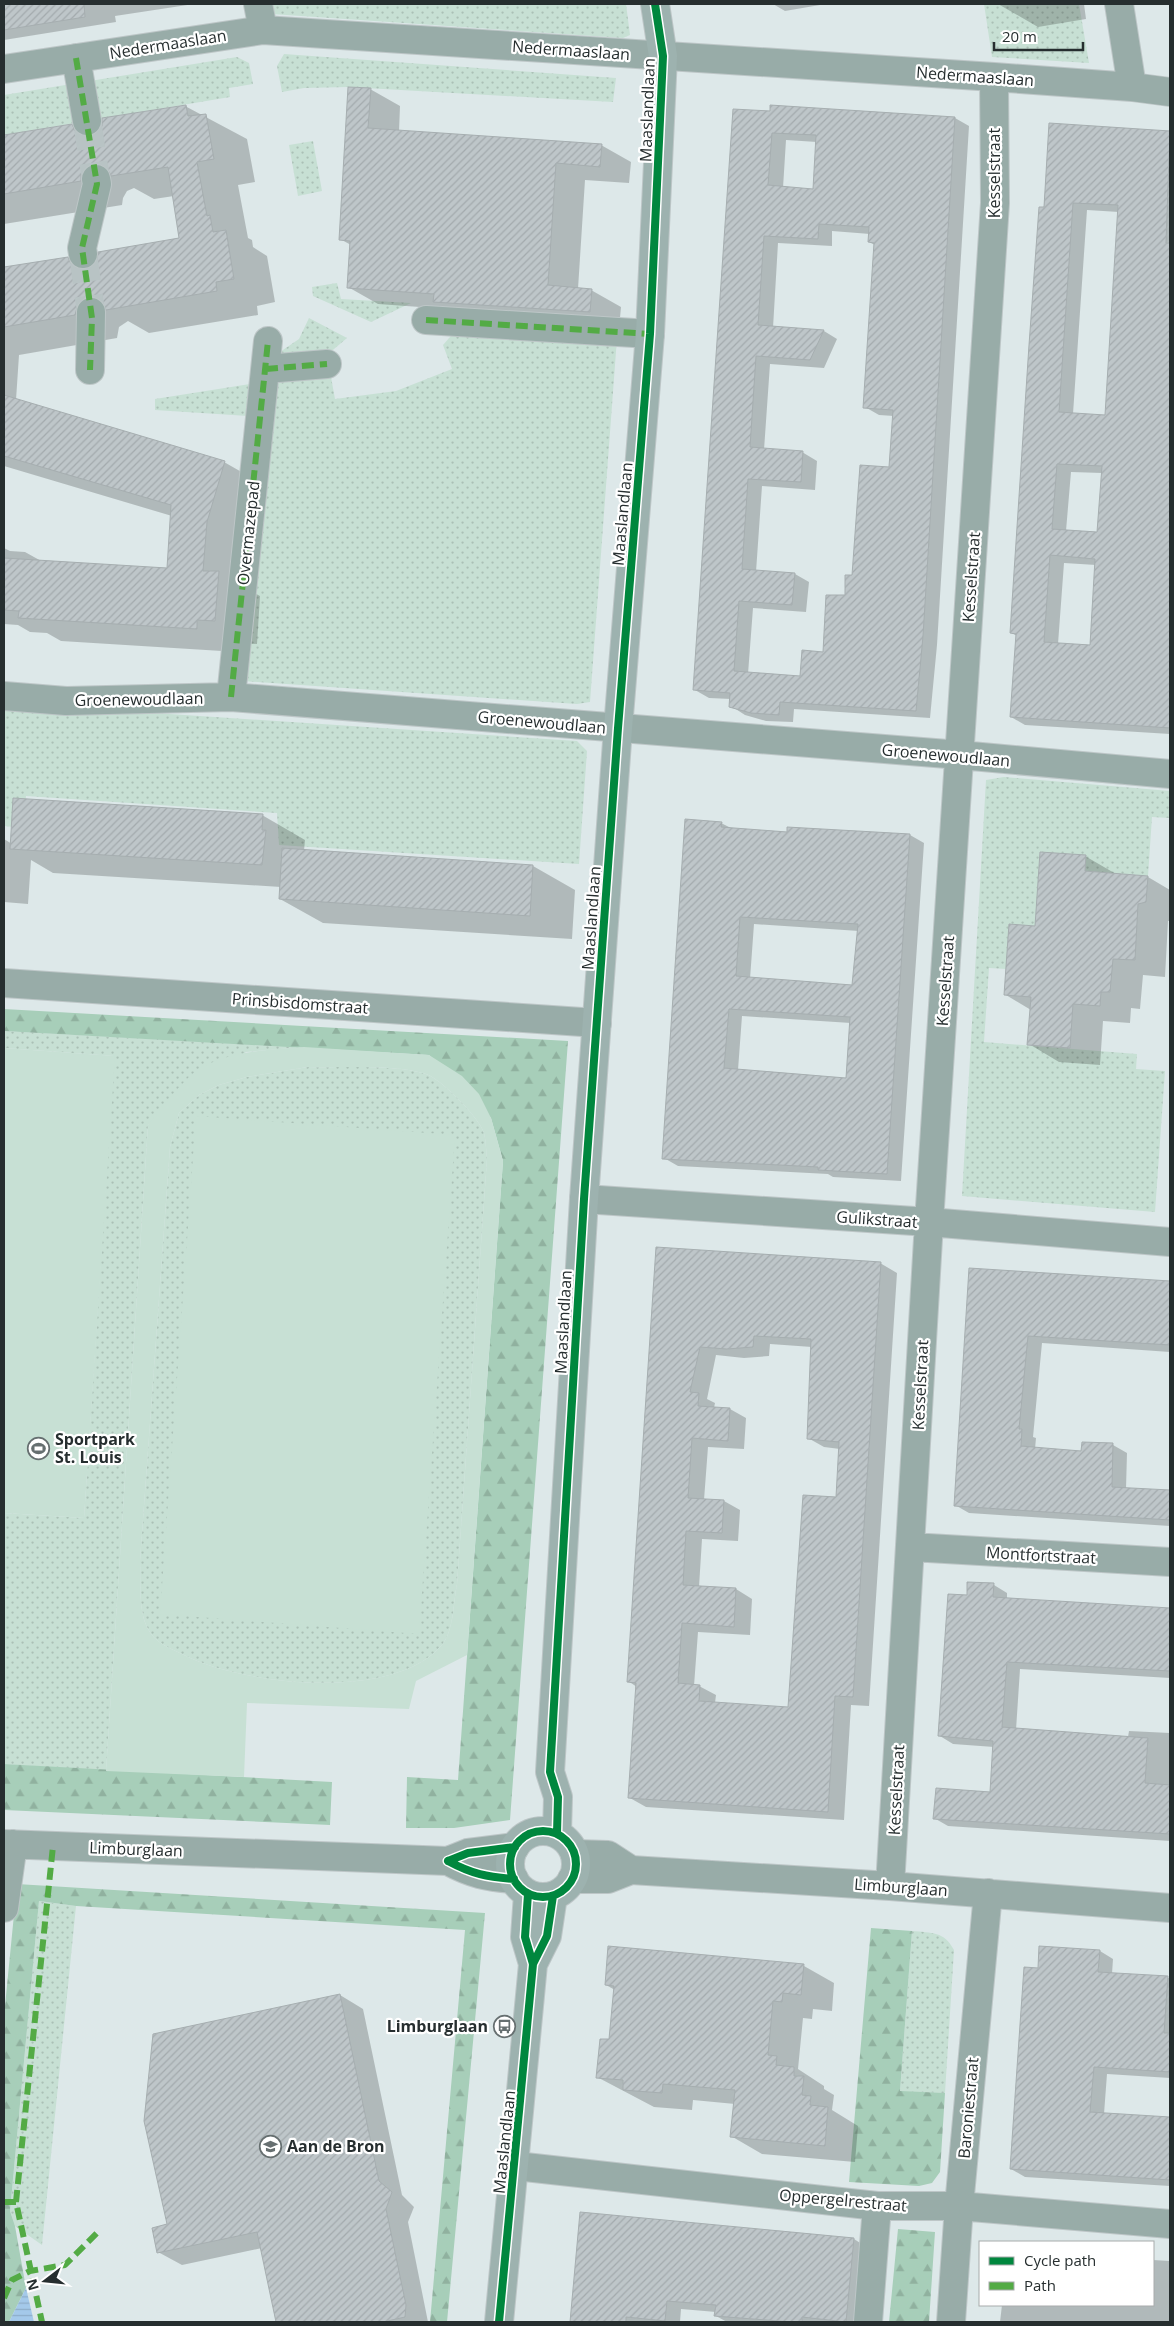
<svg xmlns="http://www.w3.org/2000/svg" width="1174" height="2326" viewBox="0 0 1174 2326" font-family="'Open Sans',sans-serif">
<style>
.grass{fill:url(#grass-dots)}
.forest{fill:url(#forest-firs)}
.garden{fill:#c7e0d4;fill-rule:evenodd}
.water{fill:url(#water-rules)}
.shadow{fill:#0003;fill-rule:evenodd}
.building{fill:url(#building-hatch);stroke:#a6aeb0;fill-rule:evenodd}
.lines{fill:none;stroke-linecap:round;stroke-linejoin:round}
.street-tunnel{stroke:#b8c3c4;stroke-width:28;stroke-dasharray:28 14;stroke-linecap:butt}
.street-casing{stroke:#bdc6c7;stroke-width:30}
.secondary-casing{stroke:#bdc6c7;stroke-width:30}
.street{stroke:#98aca8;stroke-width:28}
.secondary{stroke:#9db2af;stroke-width:28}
.quiet{stroke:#53ab45;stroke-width:6;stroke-dasharray:12 6;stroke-linecap:butt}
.cycleway-casing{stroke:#fff;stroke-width:11}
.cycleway{stroke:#00873e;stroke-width:8}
.labels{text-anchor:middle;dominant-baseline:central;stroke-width:4.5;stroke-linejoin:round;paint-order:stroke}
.street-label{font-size:16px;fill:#262e2f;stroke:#fff}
.poi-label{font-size:16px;font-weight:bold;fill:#262e2f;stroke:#fff;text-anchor:start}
</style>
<defs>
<pattern id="grass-dots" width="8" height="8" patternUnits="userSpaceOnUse" patternTransform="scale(1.25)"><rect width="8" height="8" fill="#c7e0d4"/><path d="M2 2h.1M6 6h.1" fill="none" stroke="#abc0b6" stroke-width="1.8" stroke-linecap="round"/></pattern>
<pattern id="forest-firs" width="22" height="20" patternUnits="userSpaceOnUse" patternTransform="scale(1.25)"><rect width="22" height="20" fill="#a7ceb9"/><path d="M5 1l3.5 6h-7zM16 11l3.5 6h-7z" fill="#90b19f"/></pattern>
<pattern id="water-rules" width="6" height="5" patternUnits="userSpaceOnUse" patternTransform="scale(1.25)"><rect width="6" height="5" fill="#a4c9ea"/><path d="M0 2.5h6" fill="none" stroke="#8dadc9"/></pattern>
<pattern id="building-hatch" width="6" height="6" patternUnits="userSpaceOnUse" patternTransform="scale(1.25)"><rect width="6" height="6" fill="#bec6c9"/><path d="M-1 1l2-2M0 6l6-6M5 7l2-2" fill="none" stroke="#a3aaad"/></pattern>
</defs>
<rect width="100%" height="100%" fill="#dde8e9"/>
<path class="grass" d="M271,4H626L630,35L623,38L272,14Z
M984,4H1079L1089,63L992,57Z
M284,54L616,78L613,102L348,87L304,88L282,92L277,66Z
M237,57L249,63L253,84L229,88L230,97L4,135V95Z
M313,141L322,191L298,196L289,145Z
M337,283L341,299L411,303L371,322L313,296L312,287Z
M309,318L347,338L327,355L335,399L396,391L452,369L443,345L457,329L617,338L590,702L577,704L243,681L277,354L299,339Z
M250,384L248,416L155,410V399Z
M4,703L577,741L587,751L579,864L279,845L277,813L26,796L24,828L4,826Z
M1004,777L1170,791V818L1152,817L1148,876L1127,874L1126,882L1035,926L1006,969L989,968L984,1042L1137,1054L1136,1069L1165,1071L1155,1212L962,1196L986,780Z
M4,1031L304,1047L246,1052L148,1125L106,1771L4,1764V1513L84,1518L114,1056L4,1048Z
M308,1067C342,1068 394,1064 426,1074C441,1079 479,1117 484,1133C486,1141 486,1151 487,1159L457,1584C453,1603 454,1632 441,1646C392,1702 243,1685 184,1655C170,1648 155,1643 148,1629C138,1610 141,1582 140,1561L170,1147L179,1113L199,1095L219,1085L247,1077Z
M39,1901L76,1906L42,2245L15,2226L10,2211Z
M912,1931C932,1933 944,1931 954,1950L945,2093L900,2092Z"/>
<path class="forest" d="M4,1009L568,1041L510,1820L454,1828H406L407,1777L458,1780L503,1161L491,1118L429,1055L4,1031Z
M4,1764L332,1782L330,1825L4,1810Z
M17,1884L485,1913L447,2322H430L465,1930L76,1906L39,1901L10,2211L15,2226L26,2288L9,2322H4V2016Z
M871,1928L912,1931L900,2091L945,2093L940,2172L932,2183L919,2186L849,2182Z
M898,2229L935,2232L929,2322H889Z"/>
<path class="garden" d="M304,1047L429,1055L462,1076L479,1094L491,1118L503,1161L467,1655L416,1681L409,1709L247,1703L244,1777L106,1771L148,1125C160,1110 172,1094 186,1080C214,1051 266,1050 304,1047ZM308,1067C342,1068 394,1064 426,1074C441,1079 479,1117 484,1133C486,1141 486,1151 487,1159L457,1584C453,1603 454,1632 441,1646C392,1702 243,1685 184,1655C170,1648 155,1643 148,1629C138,1610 141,1582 140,1561L170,1147L179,1113L199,1095L219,1085L247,1077Z
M4,1048L115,1056L84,1518L4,1513Z
M196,1116L455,1135L419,1634L160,1614Z"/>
<path class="water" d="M26,2288L34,2322H9Z"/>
<path class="shadow" d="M4,4H194L115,16L116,22L4,40Z
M773,4H826L785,11Z
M998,4H1084L1086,19L1038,27Z
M370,89L400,106L399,132L601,145L631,162L629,183L585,180L578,289L591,290L621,307L619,329L448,309L378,304L348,287L351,245L340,239Z
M185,106L247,139L255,182L238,185L248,238L252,240L253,247L267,256L275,302L257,306L258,315L149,333L128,321L119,327L117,338L19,355L16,400L224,462L266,486L245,588L260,596L257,644L239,643L238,652L61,641L47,633L30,632L18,625L4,624V548L10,551L25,552L43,562L168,570L172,516L4,466V269L67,258L88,270L181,239L174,196L154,199L134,188L127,191L123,198L122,205L4,224V136L71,125L92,137Z
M771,112L955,118L969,126L937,645L930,718L794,709L793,722L766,721L745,715L731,706V699L709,698L695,690ZM786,140L817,142L814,190L783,188ZM832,231L870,234L869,242L875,245L865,407L879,415L894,416L890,469L824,653L802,678L748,674L753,608L806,612L809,582L795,574L756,572L762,486L815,490L817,461L802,452L764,450L770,364L824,368L837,339L824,331L773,328L778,243L832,246Z
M1050,125L1170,133V734L1025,725L1011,717L1017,636L1012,633ZM1087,210L1119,212L1106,416L1073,414ZM1071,472L1102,473L1098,533L1066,531ZM1064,563L1096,565L1091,646L1058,644Z
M262,815L305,840L304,851L533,866L575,890L572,939L323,923L280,899L281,887L53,873L31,860L28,904L4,902V839L12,844Z
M721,823L733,829L788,833L910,835L924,843L901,1181L833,1177L828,1174L678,1166L664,1158ZM754,924L859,931L854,986L750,979ZM742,1016L851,1023L847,1079L738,1070Z
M1085,856L1116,874L1148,877L1170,890V921H1168L1165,977L1143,975L1140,1009L1131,1008L1130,1023L1103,1021L1100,1065L1059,1062L1029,1044L1031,1010L1006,995L1036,928Z
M657,1248L880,1263L897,1273L869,1706L851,1705L844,1820L646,1807L630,1798L637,1687L628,1681ZM770,1344L812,1347L808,1438L824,1447L840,1449L837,1498L789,1708L715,1703L716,1695L699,1686H694L698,1632L750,1635L752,1599L736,1589L699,1587L702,1539L738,1541L739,1526L740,1510L724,1501L704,1500L708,1447L744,1449L746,1418L730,1409L714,1408L715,1403L707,1399L716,1355L744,1358L769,1356Z
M971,1269L1170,1282V1352L1042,1343L1033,1437L1036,1438L1035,1449L1082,1452L1083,1444L1113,1445L1127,1453L1126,1489L1170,1492V1526L969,1513L955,1505Z
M994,1585L1007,1593V1599L1170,1610V1678L1020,1669L1016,1730L1128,1737L1129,1731L1170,1733V1841L948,1826L934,1818L991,1793L994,1747L953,1744L940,1736L968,1597Z
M610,1947L804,1966L834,1983L832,2011L813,2009L812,2019L803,2018L798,2069L824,2086V2089L834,2095L832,2110L858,2126L855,2162L762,2154L731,2136L735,2104L693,2100L692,2110L654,2107L597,2077L610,2041L615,1990L606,1985Z
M1100,1951L1113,1959L1112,1974L1170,1978V2078L1107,2074L1104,2114L1170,2119V2186L1025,2177L1011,2169L1039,1969Z
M340,1995L363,2009L402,2195L414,2207L408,2222L428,2322H278L262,2248L182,2265L158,2252L168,2225Z
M582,2214L854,2239L868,2248L861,2322H727L716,2316V2312L681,2309L680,2322H571Z
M1153,2260L1170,2261V2322H1000L1002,2305H1153Z"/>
<path class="building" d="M4,4H84L85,17L4,30Z
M348,87L371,88L368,128L602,144L600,167L556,163L548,285L592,289L590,312L433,302L434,294L347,288L350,241L339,240Z
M186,105L188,116L206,114L214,159L197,162L207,216L210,215L213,232L226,230L234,279L216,282L217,291L106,310L99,299L91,296L84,298L78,304L75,315L4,327V267L68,257L71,264L77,268L86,269L93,266L97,260L98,252L179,238L168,167L111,176L107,168L101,164H93L85,168L81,174V181L4,194V135L72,124L75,131L81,135L89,136L97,133L102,126V118Z
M770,105L955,117L923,636L916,711L780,702L779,715L751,713L729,707L730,693L693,690L733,109L770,111ZM772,133L816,135L813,189L768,185ZM819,224L869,227L868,242L874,243L863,408L893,410L889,467L860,465L852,575H845V595H826L823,652L802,650L800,676L734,671L739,601L792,605L795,573L742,569L748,479L801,482L803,451L750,447L756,356L810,360L824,330L758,325L764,236L818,239Z
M1049,123L1170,131L1166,243H1170V728L1010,717L1016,634L1010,633L1029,345L1039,207H1044ZM1073,203L1118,205L1105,415L1059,412ZM1057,464L1102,466L1097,532L1052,529ZM1050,555L1095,559L1090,645L1044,642Z
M4,395L225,461L207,522L203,571H219L215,621L197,620V629L18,618L19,611L4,610V558L167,568L171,505L4,456Z
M13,798L263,814L262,830H266L262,865L10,849Z
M685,819L722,822L721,827L787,832V827L910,834L887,1174L818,1170V1167L662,1159ZM740,917L858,924L852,985L736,976ZM729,1009L850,1017L846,1078L724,1068Z
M282,848L533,865L530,916L279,899Z
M1040,852L1086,855L1085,871L1148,876L1146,902L1138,904L1135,960L1113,959L1110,992H1101L1100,1006L1073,1004L1070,1048L1027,1045L1031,997L1004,995L1009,924L1035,926Z
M656,1247L881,1262L853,1697L835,1696L828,1812L628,1798L636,1683L627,1682ZM754,1336L811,1339L807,1439L839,1442L836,1497L803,1495L788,1707L699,1701L700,1685L678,1683L682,1623L734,1627L736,1588L683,1585L686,1531L722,1533L723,1516L724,1500L688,1498L692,1438L728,1441L730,1408L698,1406L699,1393L690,1392L700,1347L727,1349L753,1347Z
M969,1268L1170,1281V1345L1028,1336L1019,1429H1022L1021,1446L1081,1451L1082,1442L1113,1443L1112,1487L1170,1490V1520L954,1506Z
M967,1582L994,1583L993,1597L1170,1608V1671L1007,1662L1002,1727L1148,1738L1145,1783L1170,1785V1834L933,1819L936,1788L990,1792L993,1741L938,1736L948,1594L967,1595Z
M608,1946L804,1964L801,1995L783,1993L782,2002L773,2001L768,2055L777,2056L776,2065L794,2067V2076H804L802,2095L811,2096L810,2105L828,2107L825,2146L730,2137L735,2090L663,2084L662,2093L623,2090V2080L596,2078L600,2039H609L614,1986L605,1985Z
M1039,1946L1100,1950L1098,1972L1168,1976L1164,2033H1170V2072L1094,2067L1090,2112L1170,2117V2180L1010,2169L1024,1967L1038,1968Z
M340,1994L379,2181L392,2192L386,2209L406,2305L405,2317L383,2322H276L257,2232L157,2253L152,2228L167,2224L144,2121L153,2034Z
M580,2212L854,2238L846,2322L802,2317V2322H792L714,2316L716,2305L667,2301L665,2321L626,2317V2322H570Z"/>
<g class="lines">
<path class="street-tunnel" d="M87,121L96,179
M83,254L91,312"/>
<defs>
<path id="street" d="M258,4L263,30
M1119,4L1132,87
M76,58L87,121
M4,69L263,30L994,77L1132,87L1170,92
M83,254L82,248L97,184L96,179
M426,320L650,334
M266,369L327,364
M90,370L91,312
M4,696L66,701L231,697L960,755L1170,774
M231,697L268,341
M4,983L597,1023
M584,1199L929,1222L1170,1242
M911,1547L1170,1562
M4,1844L448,1861L468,1853L515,1847
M575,1854L608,1855L631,1870
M448,1861C472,1874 487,1877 514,1879
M572,1879H608L631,1870L890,1886L1170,1908
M890,1886L929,1222L995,203L994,77
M4,1908L13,1844
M516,2166L877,2206H959L1170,2224
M868,2322L877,2206
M951,2322L959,2206L988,1893"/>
<path id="secondary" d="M510 1864a33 33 0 1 1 66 0a33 33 0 1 1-66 0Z
M557,1833L558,1797L550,1772L584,1199L618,728L650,334L663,56L655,4
M533,1964L547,1936L553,1896
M499,2322L533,1964L525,1937L528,1894"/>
</defs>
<use href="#street" class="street-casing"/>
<use href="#secondary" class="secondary-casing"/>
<use href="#street" class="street"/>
<use href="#secondary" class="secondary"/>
<path class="quiet" d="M76,58L97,184L82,248L92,318L90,370
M426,320L650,334
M266,369L327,364
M231,697L268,341
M4,2202H16L42,2322
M16,2202L53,1846
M4,2298L12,2280L30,2271L65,2265L98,2232"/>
<defs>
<path id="cycleway" d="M510 1864a33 33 0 1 1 66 0a33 33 0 1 1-66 0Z
M557,1833L558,1797L550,1772L584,1199L618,728L650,334L663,56L655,4
M448,1861C472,1874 487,1877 514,1879
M448,1861L468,1853L515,1847
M533,1964L547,1936L553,1896
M499,2322L533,1964L525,1937L528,1894"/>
</defs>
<use href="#cycleway" class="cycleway-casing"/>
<use href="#cycleway" class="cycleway"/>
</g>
<defs>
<symbol id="stadium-ring" viewBox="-11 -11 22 22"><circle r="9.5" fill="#fff" stroke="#666f70" stroke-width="1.5"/><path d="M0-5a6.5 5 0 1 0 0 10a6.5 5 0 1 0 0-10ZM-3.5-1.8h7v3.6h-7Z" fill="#666f70"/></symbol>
<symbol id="bus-ring" viewBox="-11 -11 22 22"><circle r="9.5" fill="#fff" stroke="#666f70" stroke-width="1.5"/><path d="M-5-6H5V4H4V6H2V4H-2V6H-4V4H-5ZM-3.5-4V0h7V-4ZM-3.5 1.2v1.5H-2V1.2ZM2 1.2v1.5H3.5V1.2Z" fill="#666f70"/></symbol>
<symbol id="school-ring" viewBox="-11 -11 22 22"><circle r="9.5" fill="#fff" stroke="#666f70" stroke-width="1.5"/><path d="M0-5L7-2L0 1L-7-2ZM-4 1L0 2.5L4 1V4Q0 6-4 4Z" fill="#666f70"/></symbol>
</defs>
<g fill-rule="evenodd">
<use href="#stadium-ring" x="26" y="1436" width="25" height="25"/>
<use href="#bus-ring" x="492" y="2014" width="25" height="25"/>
<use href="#school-ring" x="258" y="2134" width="25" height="25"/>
</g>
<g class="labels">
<g class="street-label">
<text transform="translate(168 44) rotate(-9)">Nedermaaslaan</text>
<text transform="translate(571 50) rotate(4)">Nedermaaslaan</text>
<text transform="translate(975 76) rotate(4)">Nedermaaslaan</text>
<text transform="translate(647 110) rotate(-88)">Maaslandlaan</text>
<text transform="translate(994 173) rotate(-90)">Kesselstraat</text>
<text transform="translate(622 514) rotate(-85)">Maaslandlaan</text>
<text transform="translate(248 533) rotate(-84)">Overmazepad</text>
<text transform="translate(971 577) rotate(-86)">Kesselstraat</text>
<text transform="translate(139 699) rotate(-1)">Groenewoudlaan</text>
<text transform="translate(542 722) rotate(5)">Groenewoudlaan</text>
<text transform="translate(946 755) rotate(5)">Groenewoudlaan</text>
<text transform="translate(591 918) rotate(-86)">Maaslandlaan</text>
<text transform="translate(945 981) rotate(-86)">Kesselstraat</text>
<text transform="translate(300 1003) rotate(4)">Prinsbisdomstraat</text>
<text transform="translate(877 1219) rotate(4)">Gulikstraat</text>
<text transform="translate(563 1322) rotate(-87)">Maaslandlaan</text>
<text transform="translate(920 1385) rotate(-87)">Kesselstraat</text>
<text transform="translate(1041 1555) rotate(3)">Montfortstraat</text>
<text transform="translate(896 1790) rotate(-87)">Kesselstraat</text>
<text transform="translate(136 1849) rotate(2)">Limburglaan</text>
<text transform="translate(901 1887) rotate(4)">Limburglaan</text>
<text transform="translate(968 2108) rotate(-85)">Baroniestraat</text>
<text transform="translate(504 2142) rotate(-84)">Maaslandlaan</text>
<text transform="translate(843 2200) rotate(5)">Oppergelrestraat</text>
</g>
<g class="poi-label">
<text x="55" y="1439">Sportpark<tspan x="55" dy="18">St. Louis</tspan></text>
<text x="488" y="2026" text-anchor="end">Limburglaan</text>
<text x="287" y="2146">Aan de Bron</text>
</g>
</g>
<rect width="1174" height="2326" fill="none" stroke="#262e2f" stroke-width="10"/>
<rect x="979" y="2241" width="175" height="65" fill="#ffffff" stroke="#a8abac"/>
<rect x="989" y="2257" width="25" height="8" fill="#00873e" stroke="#a8abac"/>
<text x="1024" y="2266" font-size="15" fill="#262e2f">Cycle path</text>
<rect x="989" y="2282" width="25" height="8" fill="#53ab45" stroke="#a8abac"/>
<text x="1024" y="2291" font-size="15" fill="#262e2f">Path</text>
<g transform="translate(45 2281) rotate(254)" stroke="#ffffff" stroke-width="4" paint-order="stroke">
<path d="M0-4L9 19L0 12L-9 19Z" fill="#262e2f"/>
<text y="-8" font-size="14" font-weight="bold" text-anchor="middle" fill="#262e2f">N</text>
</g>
<path d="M994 42v8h89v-8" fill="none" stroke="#262e2f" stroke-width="2.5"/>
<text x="1002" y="42" font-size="15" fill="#262e2f" stroke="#ffffff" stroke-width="4" paint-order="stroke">20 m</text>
</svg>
